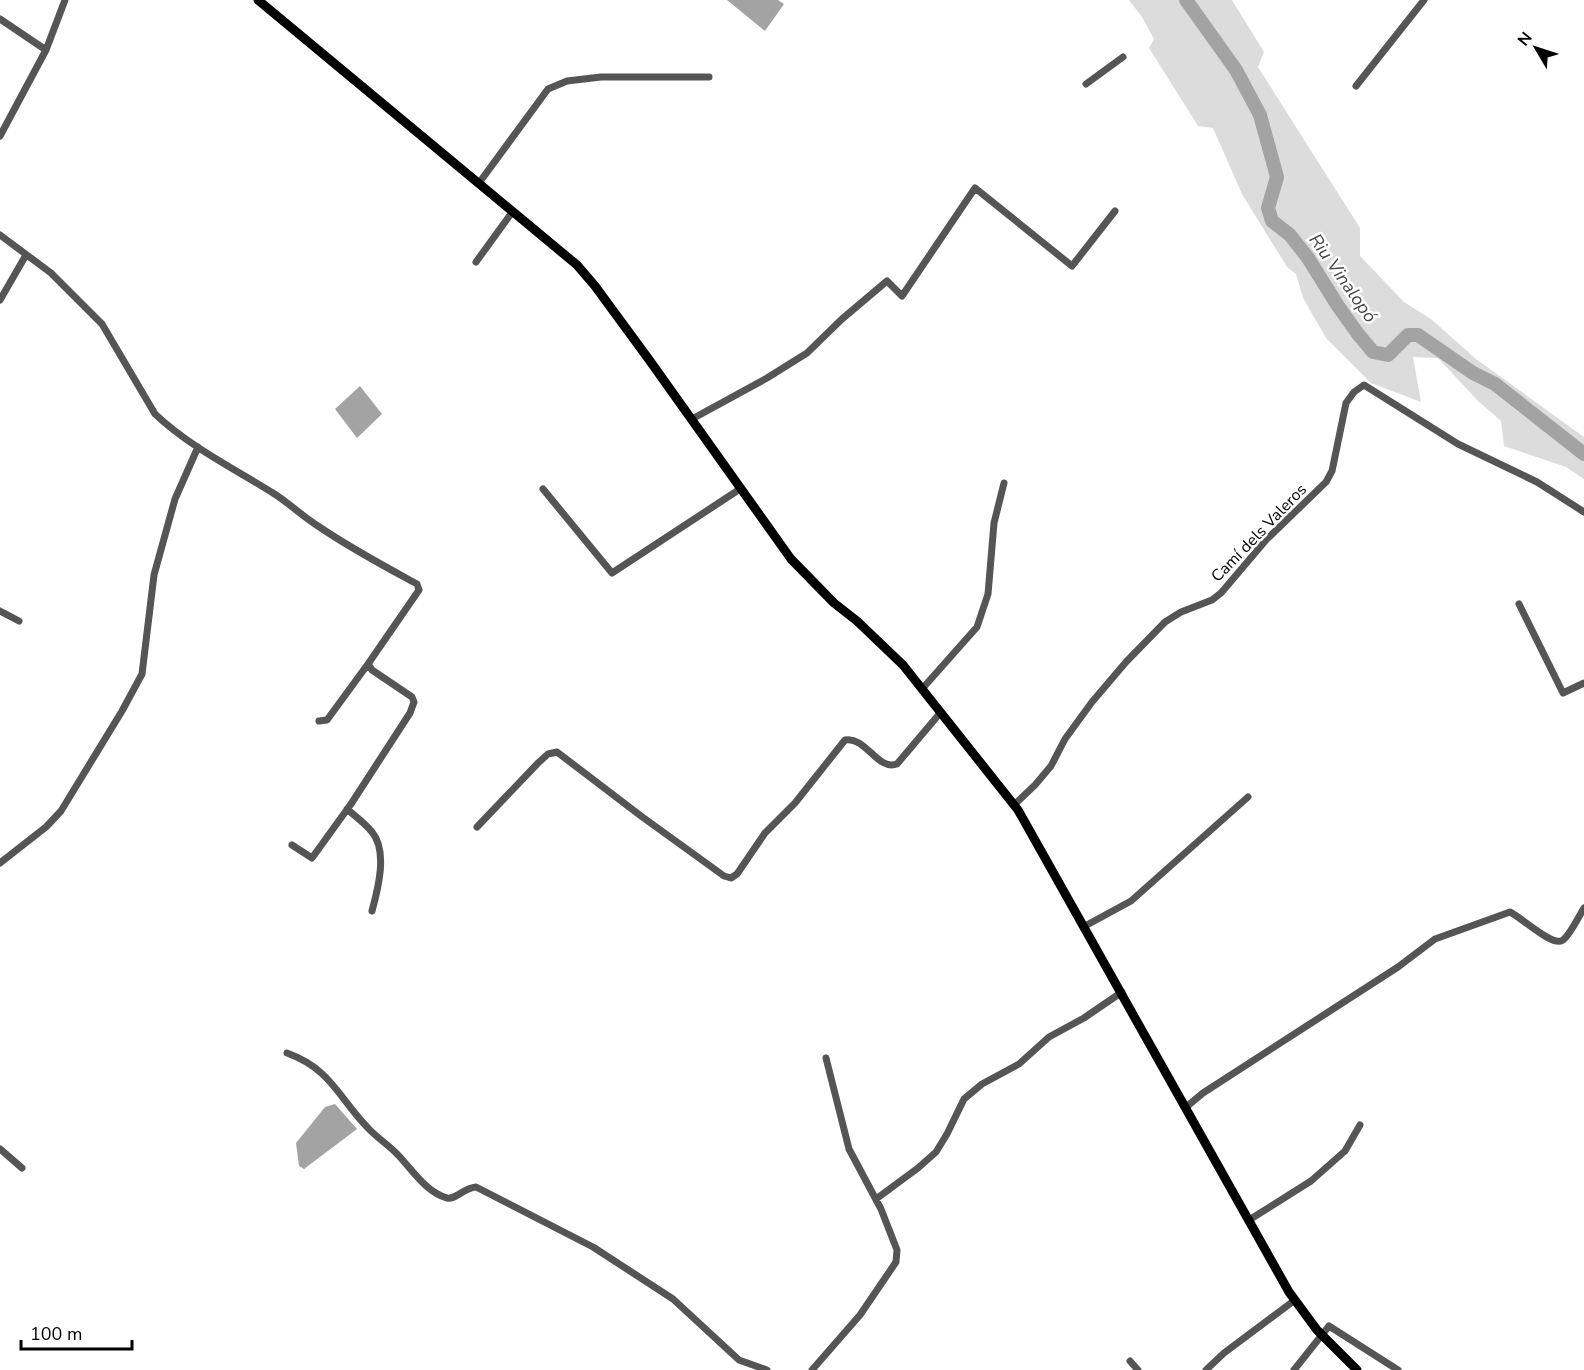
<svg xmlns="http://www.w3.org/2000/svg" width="1584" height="1370" viewBox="0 0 1584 1370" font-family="'Nunito Sans',sans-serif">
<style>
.green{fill:#dcdcdc}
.water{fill:#a3a3a3}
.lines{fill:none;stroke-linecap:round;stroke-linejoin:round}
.river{stroke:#a3a3a3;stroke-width:14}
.minor{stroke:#555;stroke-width:7}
.major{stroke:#000;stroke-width:9}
.labels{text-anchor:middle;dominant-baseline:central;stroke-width:5;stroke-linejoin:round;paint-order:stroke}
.street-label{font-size:16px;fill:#000;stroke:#fff}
.water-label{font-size:18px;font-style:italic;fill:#444;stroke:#fff}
</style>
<rect width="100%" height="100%" fill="#fff"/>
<path class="green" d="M1129,0H1232L1264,52L1258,67L1360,228V256L1404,302L1431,319L1476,359L1584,437V479L1566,467L1504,446L1501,421L1478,401L1438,358L1413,357L1421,402L1371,383L1326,338L1303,298L1296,274L1287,267L1242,194L1213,128L1198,126L1149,48L1154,39L1142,17Z"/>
<path class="water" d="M727,0H778L784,4L765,31Z
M360,386L382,414L357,438L335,409Z
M335,1104L357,1129L304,1169L299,1166L296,1143L325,1107Z"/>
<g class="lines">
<path class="river" d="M1186,0L1236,70L1260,115L1277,177L1268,208L1272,221L1290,235L1308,258L1338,306L1358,334L1373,352L1388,355L1408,335H1418L1473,373L1495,384L1584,454"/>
<path class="minor" d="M0,19L46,50
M1086,84L1123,57
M1356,86L1424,0
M0,136L46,50L65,0
M479,183L548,89L567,81L601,77H709
M0,235L51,273L102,324L155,414C190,447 233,468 273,493C289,503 302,516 318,526C350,548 384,566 417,584L419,590L368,664L372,670L412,697L414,702L410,713L351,804L312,858L292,845
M476,262L513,211
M0,300L26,255
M692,419L767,378L807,353L842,319L887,281L902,296L975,188L1072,266L1115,211
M543,489L612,573L740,489
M1519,604L1563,693L1584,683
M0,611L19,621
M922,689L977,627L988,594L994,523L1004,483
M319,721L327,720L368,664
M1014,805L1035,785L1051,766L1065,739L1092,702L1126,662L1165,622L1181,612L1212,600L1221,593L1266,540L1326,482L1332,471L1346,403L1354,392L1364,385L1458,444L1537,482L1584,512
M347,809C355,816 365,823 372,832C388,851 378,889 372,911
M477,827L538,763L548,754L557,752L641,816L724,876L731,878L737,874L765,833L795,803L845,740C866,736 877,771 897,764L941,712
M0,863L46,827L61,811L122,711L142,674L154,575L175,499L198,447
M1085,926L1131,901L1248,797
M287,1053C331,1069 338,1097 368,1128C377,1138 389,1145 399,1156C412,1170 427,1193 447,1198C456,1200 463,1188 476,1187L593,1247L673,1299L739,1360L767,1370
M1185,1108L1203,1093L1398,967L1435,939L1510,912C1521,917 1553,948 1563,940C1570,935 1579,916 1584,908
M0,1149L22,1168
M876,1199L918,1168L936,1152L947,1134L964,1099L982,1084L1019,1064L1049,1037L1084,1018L1122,992
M1249,1220L1311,1181L1345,1151L1360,1125
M1130,1361L1138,1370
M812,1370L860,1315L896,1262L897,1250L881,1209L849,1149L826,1058
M1206,1370L1224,1353L1295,1300
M1294,1370L1329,1326L1398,1370"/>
<path class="major" d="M258,0L577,265L595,286L650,361L791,559L834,603L857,621L903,665L1018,810L1289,1292L1317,1330L1357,1370"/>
</g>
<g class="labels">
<g class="street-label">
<text transform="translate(1259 533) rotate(-46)">Camí dels Valeros</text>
</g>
<g class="water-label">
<text transform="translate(1343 278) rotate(55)">Riu Vinalopó</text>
</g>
</g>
<g transform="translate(1536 48) rotate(309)" stroke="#ffffff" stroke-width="4.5" paint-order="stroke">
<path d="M0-4.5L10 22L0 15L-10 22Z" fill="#000000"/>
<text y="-9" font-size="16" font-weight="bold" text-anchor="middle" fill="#000000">N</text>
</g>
<path d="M21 1340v9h111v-9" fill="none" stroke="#000000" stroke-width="3"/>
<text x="30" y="1340" font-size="18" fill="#000000" stroke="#ffffff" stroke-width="4.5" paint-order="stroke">100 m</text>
</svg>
